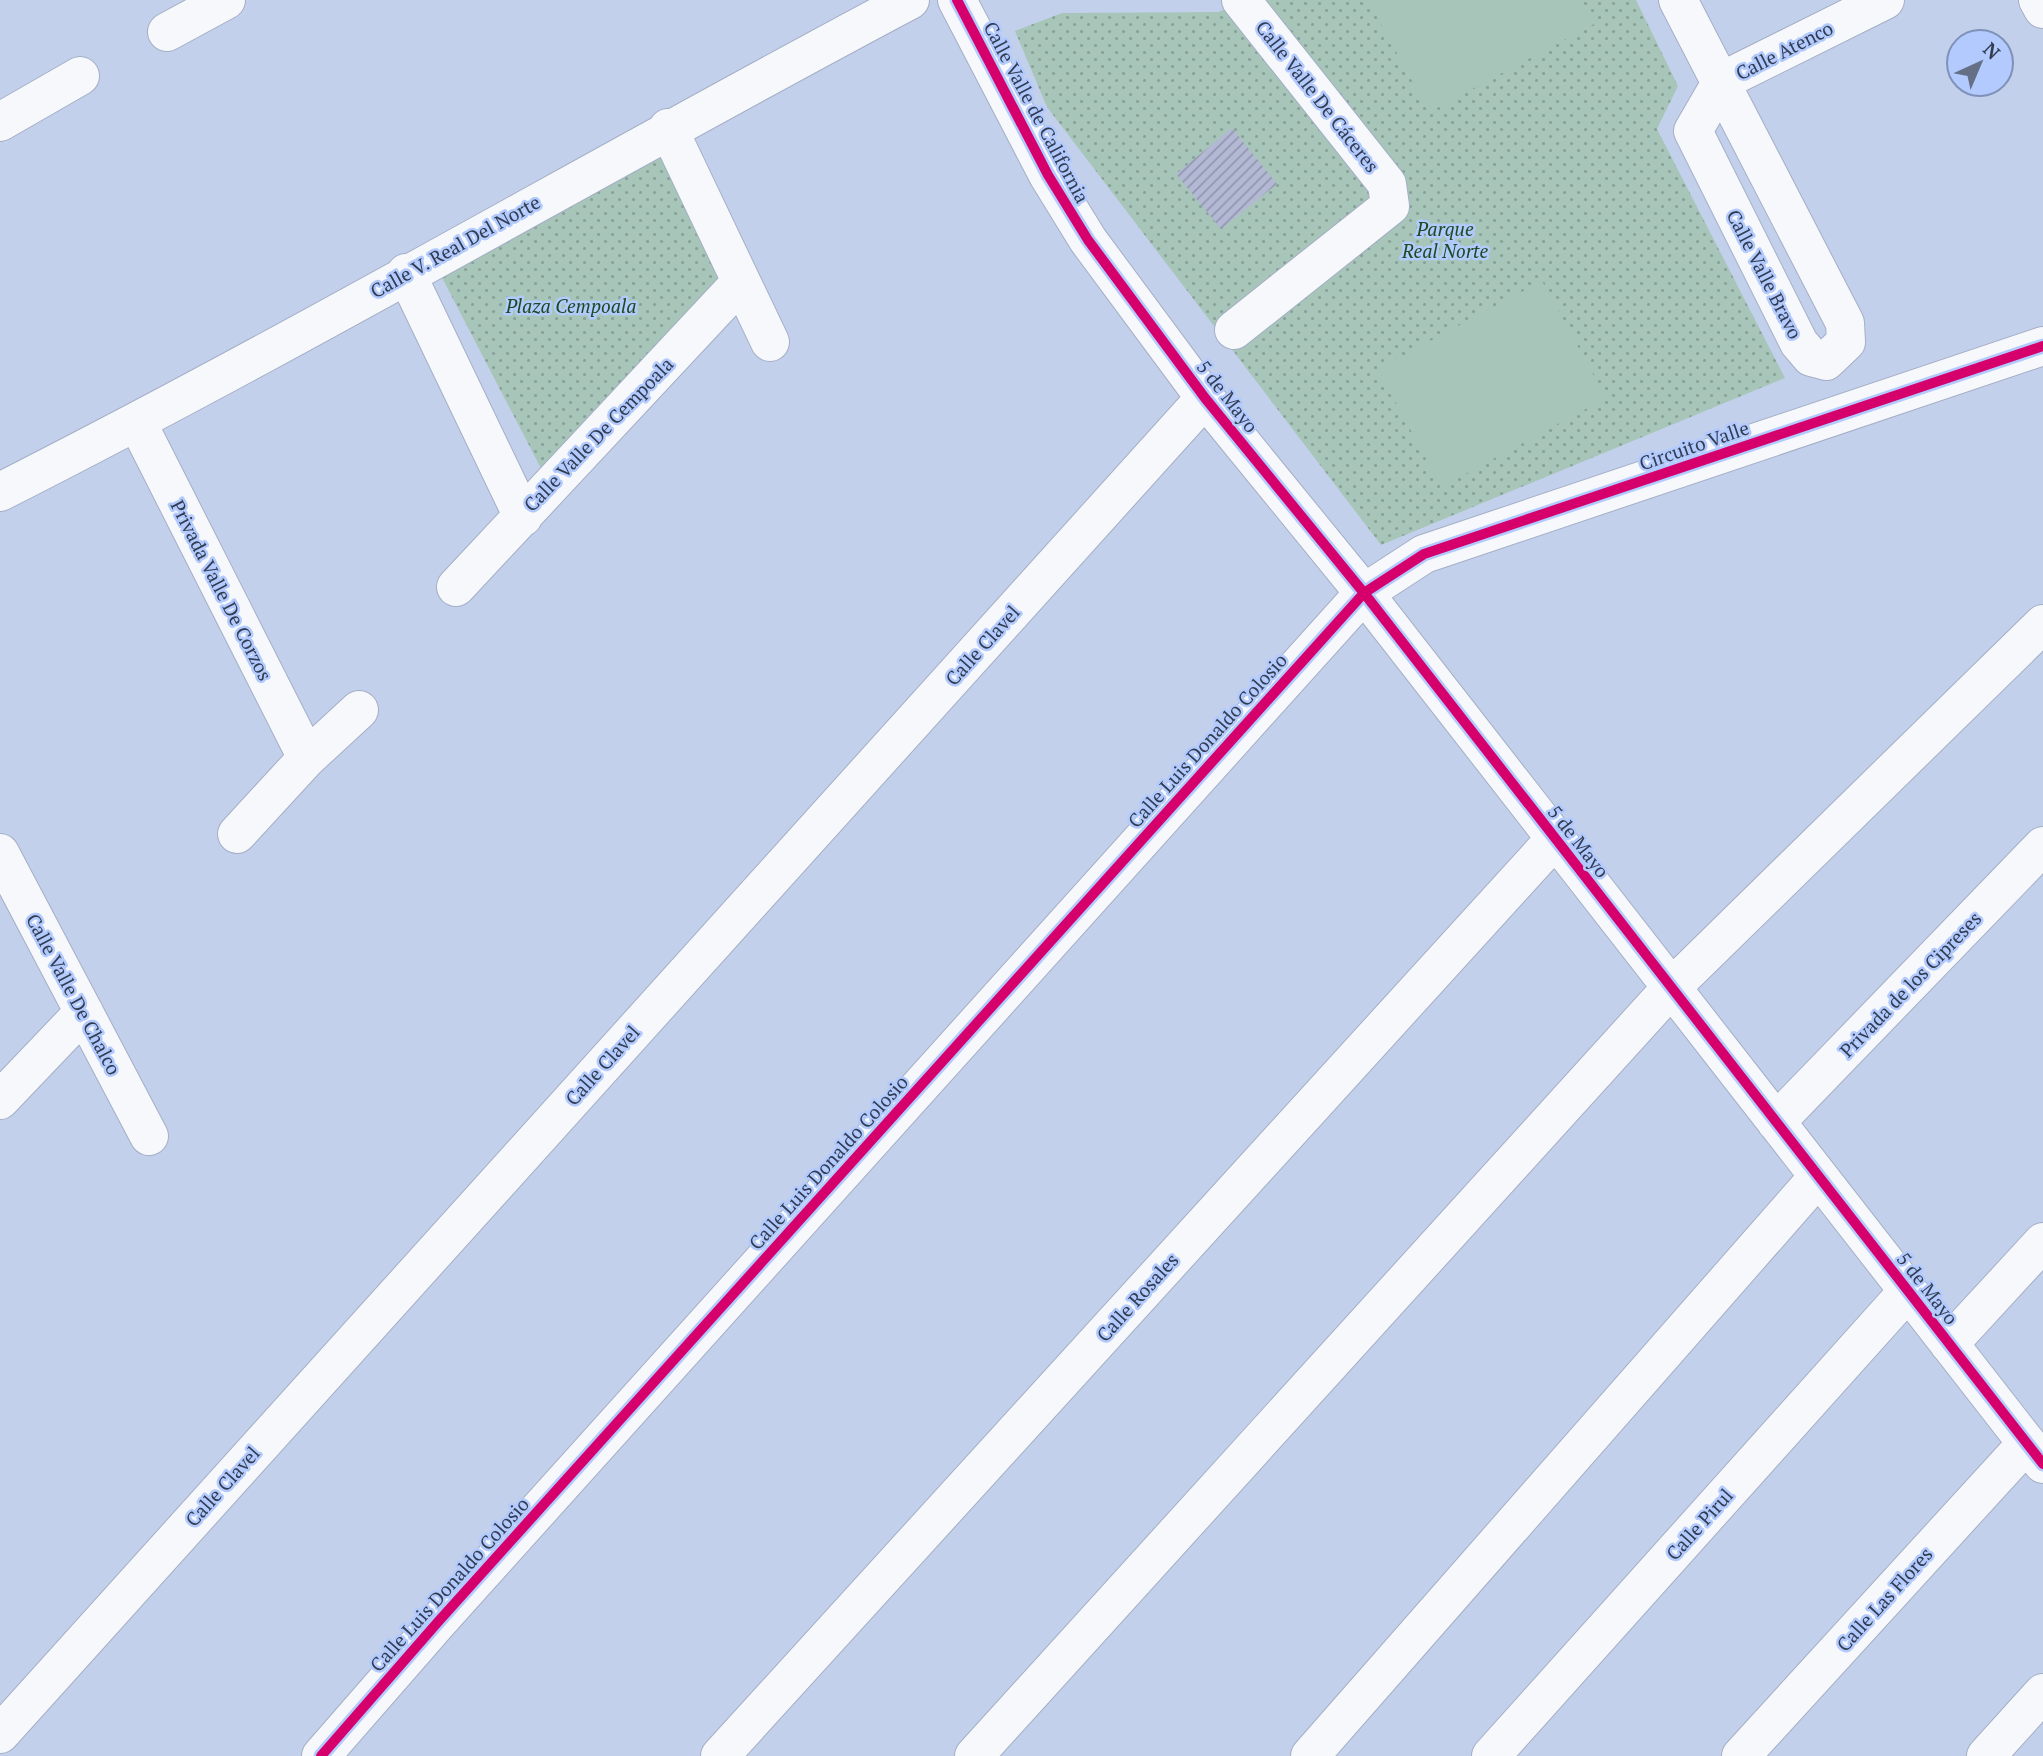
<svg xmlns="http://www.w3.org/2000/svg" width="2043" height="1756" viewBox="0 0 2043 1756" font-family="'PT Serif',serif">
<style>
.grass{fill:url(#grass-dots)}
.garden{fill:#a7c6b9}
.building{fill:url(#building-hatch)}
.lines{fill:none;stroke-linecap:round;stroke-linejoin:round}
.minor-casing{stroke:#a4afc5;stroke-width:40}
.minor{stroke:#f6f8fc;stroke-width:38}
.cycleway-casing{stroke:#b2cafd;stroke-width:15}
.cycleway{stroke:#d6006c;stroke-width:10}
.labels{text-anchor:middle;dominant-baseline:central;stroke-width:5;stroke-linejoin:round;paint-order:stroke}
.street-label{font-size:19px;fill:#323c51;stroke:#b2cafd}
.park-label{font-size:19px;font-style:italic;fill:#1b4b1e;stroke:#b2cafd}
</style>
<defs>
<pattern id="grass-dots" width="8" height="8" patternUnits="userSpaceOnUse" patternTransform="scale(1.75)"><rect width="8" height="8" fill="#a7c6b9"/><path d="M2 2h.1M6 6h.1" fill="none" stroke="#89a299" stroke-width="1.8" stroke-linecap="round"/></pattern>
<pattern id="building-hatch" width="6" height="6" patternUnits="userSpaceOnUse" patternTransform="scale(1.75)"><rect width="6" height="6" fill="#b3b8d5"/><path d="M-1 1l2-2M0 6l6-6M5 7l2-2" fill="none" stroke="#9297af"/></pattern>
</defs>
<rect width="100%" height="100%" fill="#c3d0ec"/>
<path class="grass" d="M1248,0H1636L1678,86L1657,129L1785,378L1381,545L1047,107L1015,31L1062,13L1218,12Z
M660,142L728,280L547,480L436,266Z"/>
<path class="garden" d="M1368,0H1581L1594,24L1429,112Z
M1542,281L1606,398L1441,487L1378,369Z"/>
<path class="building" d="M1232,128L1277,184L1221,229L1176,174Z"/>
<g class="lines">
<defs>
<path id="minor" d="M957,0L1048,175L1088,240L1205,398L1364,593L2043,1464
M1678,0L1845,323L1846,342L1826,361L1811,357L1799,343L1693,131L1722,81
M2038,0L2043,9
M167,32L226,0
M1722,81L1885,0
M0,122L80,76
M668,128L770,342
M406,273L523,517
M1234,330L1390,206L1387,184L1241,0
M137,422L307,758
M0,492C308,336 606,161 910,0
M456,587L741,282
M237,834L307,758L359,710
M0,853L149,1136
M0,1100L84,1012
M1776,1122L2043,846
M1949,1344L2043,1242
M0,1734L1205,398
M321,1756L437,1623L1364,593L1424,554L2043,346
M720,1756L1555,839
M974,1756L1671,988L2043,624
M1310,1756L1818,1177
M1491,1756L1908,1291
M1741,1756L2027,1443
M1986,1756L2043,1693"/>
</defs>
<use href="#minor" class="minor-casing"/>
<use href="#minor" class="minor"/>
<defs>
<path id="cycleway" d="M957,0L1048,175L1088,240L1205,398L1364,593L2043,1464
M321,1756L437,1623L1364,593L1424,554L2043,346"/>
</defs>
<use href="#cycleway" class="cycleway-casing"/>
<use href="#cycleway" class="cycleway"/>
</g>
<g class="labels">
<g class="street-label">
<text transform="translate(1784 50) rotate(-27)">Calle Atenco</text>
<text transform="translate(1318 96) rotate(52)">Calle Valle De Cáceres</text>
<text transform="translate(1037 112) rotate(62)">Calle Valle de California</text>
<text transform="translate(455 246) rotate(-29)">Calle V. Real Del Norte</text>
<text transform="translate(1765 274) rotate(63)">Calle Valle Bravo</text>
<text transform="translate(1228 396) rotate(52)">5 de Mayo</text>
<text transform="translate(598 434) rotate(-46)">Calle Valle De Cempoala</text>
<text transform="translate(1694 445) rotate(-19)">Circuito Valle</text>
<text transform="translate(222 590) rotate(63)">Privada Valle De Corzos</text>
<text transform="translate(982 645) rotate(-48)">Calle Clavel</text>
<text transform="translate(1207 740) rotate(-48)">Calle Luis Donaldo Colosio</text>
<text transform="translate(1579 841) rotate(52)">5 de Mayo</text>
<text transform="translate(1910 984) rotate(-46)">Privada de los Cipreses</text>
<text transform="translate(74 994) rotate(62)">Calle Valle De Chalco</text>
<text transform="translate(602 1065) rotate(-48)">Calle Clavel</text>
<text transform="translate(828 1162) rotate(-48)">Calle Luis Donaldo Colosio</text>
<text transform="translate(1928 1288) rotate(52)">5 de Mayo</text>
<text transform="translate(1137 1297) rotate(-48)">Calle Rosales</text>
<text transform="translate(222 1486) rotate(-48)">Calle Clavel</text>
<text transform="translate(1699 1524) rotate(-48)">Calle Pirul</text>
<text transform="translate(449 1584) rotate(-48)">Calle Luis Donaldo Colosio</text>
<text transform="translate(1884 1599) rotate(-48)">Calle Las Flores</text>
</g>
<g class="park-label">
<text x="1445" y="228">Parque<tspan x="1445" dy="22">Real Norte</tspan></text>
<text x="571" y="305">Plaza Cempoala</text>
</g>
</g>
<g transform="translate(1980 63) rotate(44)"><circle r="33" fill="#b2cafd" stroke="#7f91b8" stroke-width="2"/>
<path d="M0-5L12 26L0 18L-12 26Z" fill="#657087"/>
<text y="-10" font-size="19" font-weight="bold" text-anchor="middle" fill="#323c51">N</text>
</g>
</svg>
